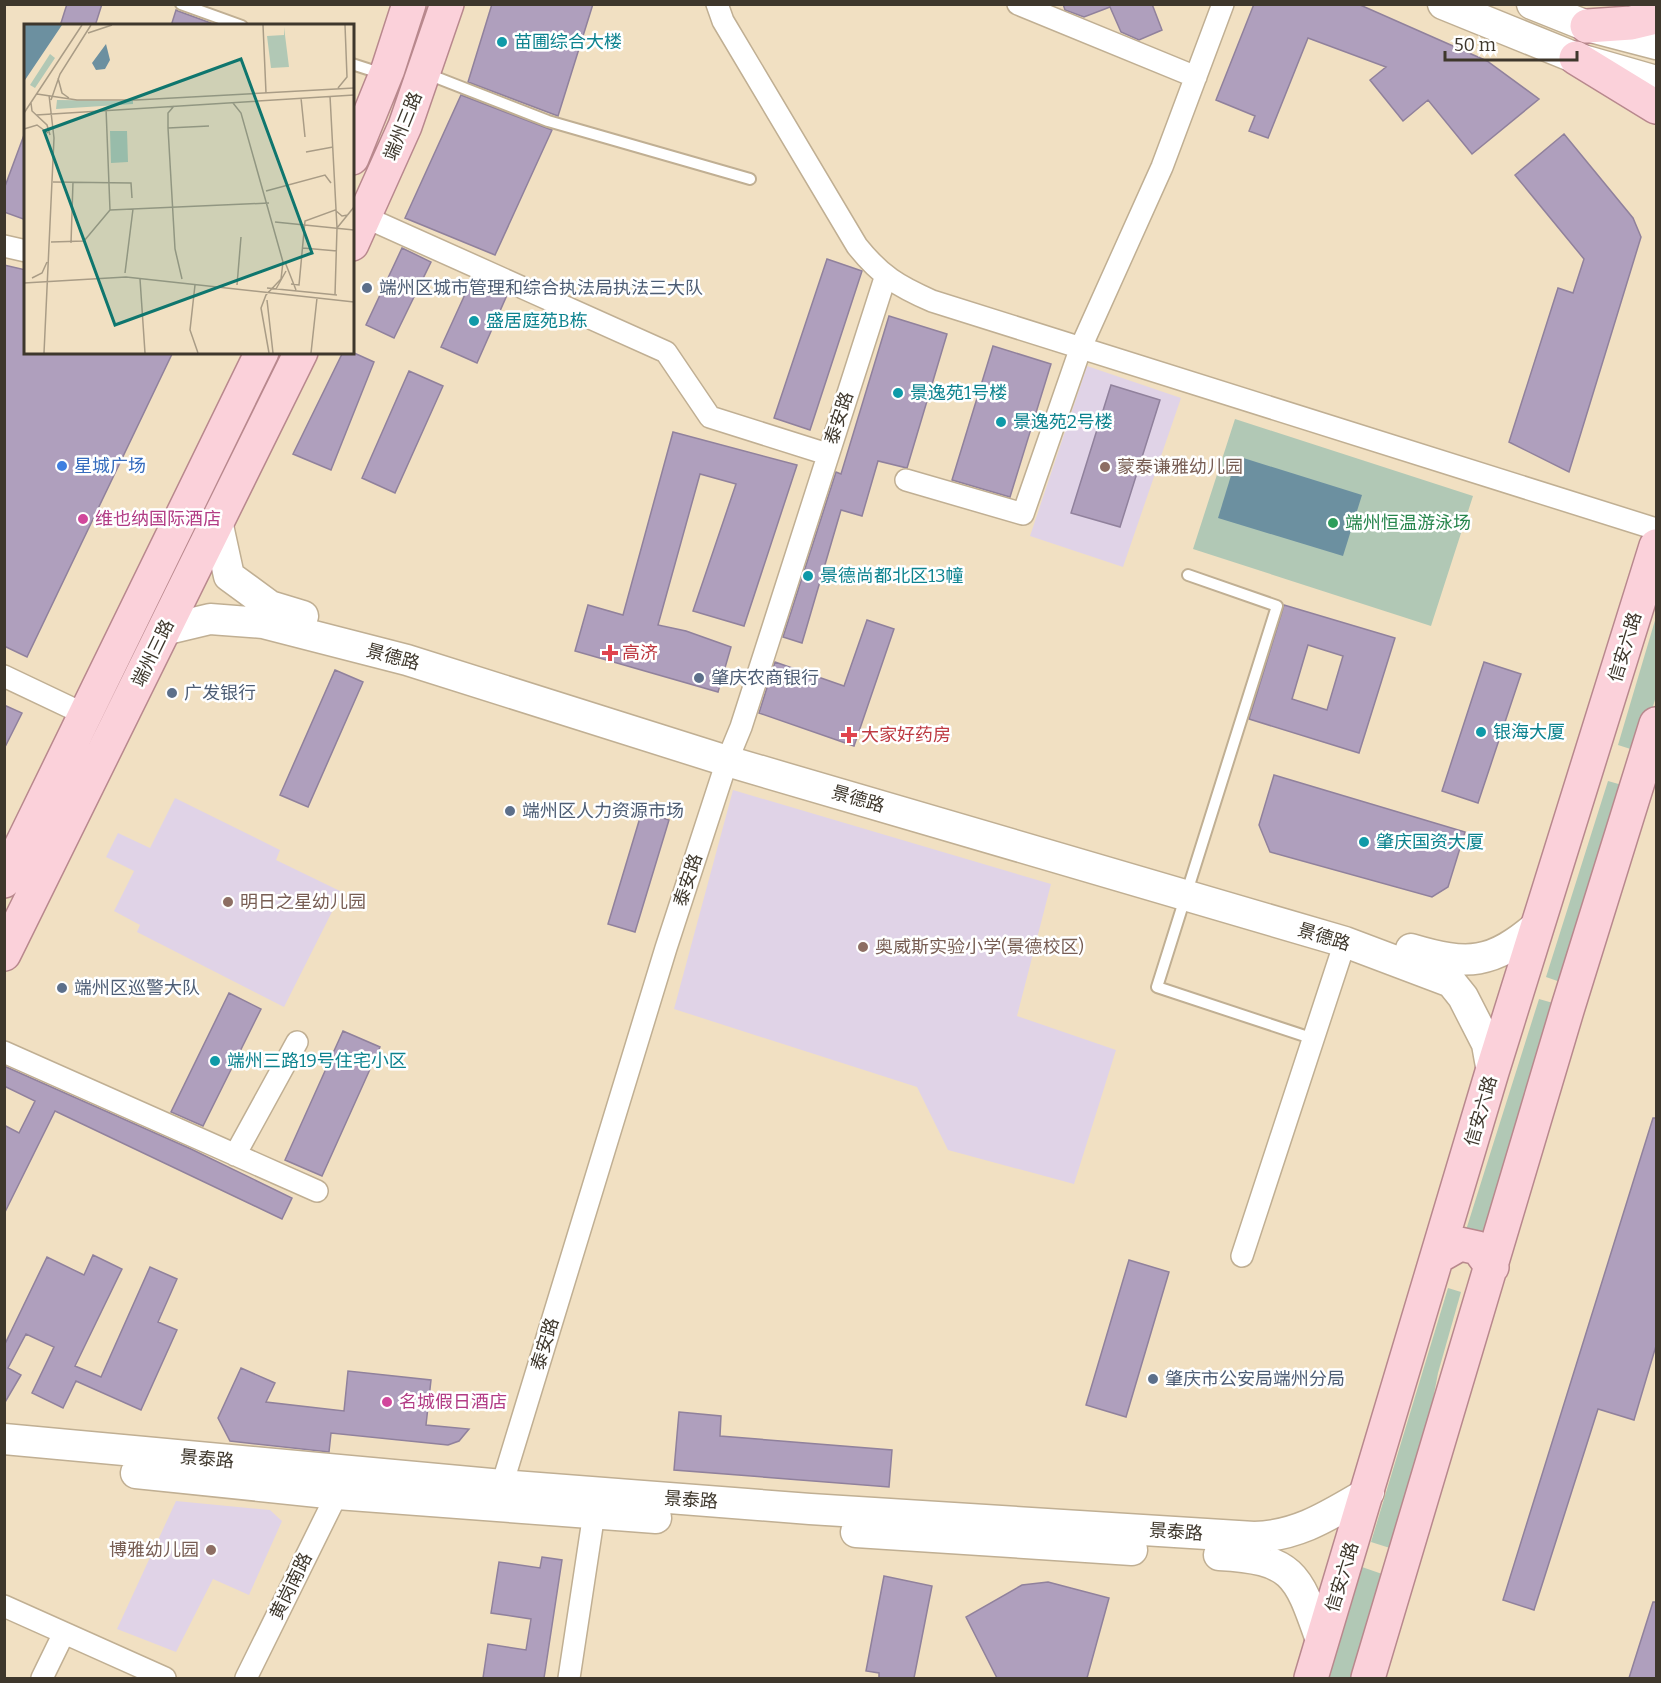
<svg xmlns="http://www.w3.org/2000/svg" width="1661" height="1683" viewBox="0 0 1661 1683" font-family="Bitter,'Noto Sans SC',serif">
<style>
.education{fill:#e0d3e7}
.green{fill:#b1c8b5}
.water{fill:#6c90a0}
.building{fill:#af9fbd;stroke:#90819c;stroke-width:1.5;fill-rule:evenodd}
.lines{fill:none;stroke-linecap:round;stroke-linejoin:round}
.lane-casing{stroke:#c0af93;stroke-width:14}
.street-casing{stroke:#c0af93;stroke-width:24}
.secondary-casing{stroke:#c0af93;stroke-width:33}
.primary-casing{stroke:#b8888d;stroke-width:36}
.lane{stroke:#fff;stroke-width:10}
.street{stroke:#fff;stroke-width:21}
.secondary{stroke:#fff;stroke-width:30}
.primary{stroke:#fbd1da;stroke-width:33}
.culture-dot{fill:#0f9aa8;stroke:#fff;stroke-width:2}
.service-dot{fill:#5c6f8a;stroke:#fff;stroke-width:2}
.shop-dot{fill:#3f7fe0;stroke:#fff;stroke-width:2}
.education-dot{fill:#8d6e63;stroke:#fff;stroke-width:2}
.hotel-dot{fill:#d1479c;stroke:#fff;stroke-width:2}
.leisure-dot{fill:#2e9e5b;stroke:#fff;stroke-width:2}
.health-dot{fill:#e0444e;stroke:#fff;stroke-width:2}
.labels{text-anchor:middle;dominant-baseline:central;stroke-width:5;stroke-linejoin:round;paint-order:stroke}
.culture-label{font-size:18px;fill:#0d838f;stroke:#fff;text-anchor:start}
.street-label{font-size:18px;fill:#3e372c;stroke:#fff}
.service-label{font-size:18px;fill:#4e5e75;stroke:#fff;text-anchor:start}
.shop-label{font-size:18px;fill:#366cbe;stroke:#fff;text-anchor:start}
.education-label{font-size:18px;fill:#785e54;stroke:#fff;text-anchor:start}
.hotel-label{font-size:18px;fill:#b23c85;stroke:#fff;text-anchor:start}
.leisure-label{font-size:18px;fill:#27864d;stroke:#fff;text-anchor:start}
.health-label{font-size:18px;fill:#be3a42;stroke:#fff;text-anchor:start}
.inset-road{fill:none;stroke:#a99c86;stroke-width:1.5}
.view{fill:#0f766e;fill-opacity:0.15;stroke:#0f766e;stroke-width:3}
.inset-edge{fill:none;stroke:#3e372c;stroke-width:3}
</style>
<rect width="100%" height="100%" fill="#f1e0c2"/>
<path class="education" d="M1087,366L1181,398L1123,567L1030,536Z
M733,790L1051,884L1017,1016L1116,1050L1074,1184L948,1150L917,1087L674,1009Z
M175,798L280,850L276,860L342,892L284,1007L137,932L140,925L114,911L134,871L106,857L118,833L150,848Z
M176,1501L270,1510L282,1521L249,1595L213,1579L176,1652L117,1629Z"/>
<path class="green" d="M1235,419L1473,496L1431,626L1193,549Z
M1656,617V696L1640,752L1618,745Z
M1608,781L1629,787L1566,984L1546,977Z
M1539,999L1560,1005L1481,1255L1460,1249Z
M1448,1288L1461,1292L1438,1373L1424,1447L1393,1549L1371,1542Z
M1362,1567L1385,1575L1353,1678H1328Z"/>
<path class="water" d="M1237,456L1362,495L1343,556L1218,518Z"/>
<path class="building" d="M67,4H102L95,26H60Z
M492,4H593L558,116L468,82Z
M1063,4H1152L1162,30L1139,40L1121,32L1110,7L1084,17L1065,10Z
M1254,4H1358L1487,61L1539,99L1472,154L1428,100L1403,121L1370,80L1386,67L1308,38L1268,138L1249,131L1255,116L1216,100Z
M176,10L178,11L219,26H171Z
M461,95L552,130L495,255L405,218Z
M1564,134L1633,218L1641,237L1569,472L1509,442L1558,288L1573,293L1584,259L1515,175Z
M24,135L26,136V220L4,212V189Z
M402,248L431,262L394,338L366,325Z
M827,259L862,271L810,430L774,418Z
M4,265L26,270V352H173L27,657L4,646Z
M472,279L507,295L477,363L441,347Z
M889,316L947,334L907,468L878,461L862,516L841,510L802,643L783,637L836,472L841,474Z
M993,346L1051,364L1010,497L952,480Z
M343,352H352L374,362L331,470L293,454Z
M409,371L443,386L395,493L362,478Z
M1111,385L1160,400L1120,527L1071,513Z
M673,432L797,465L744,626L693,611L736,484L700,474L658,625L686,631L731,647L718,692L575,651L588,605L623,615Z
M1284,605L1395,638L1359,753L1249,719ZM1308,645L1343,656L1327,710L1292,699Z
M867,620L894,629L854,746L759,713L775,662L844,686Z
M1484,662L1521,674L1478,803L1442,791Z
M335,670L363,682L308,807L280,795Z
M4,705L22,713L4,749Z
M1274,775L1465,832L1448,887L1432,897L1270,852L1259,825Z
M642,811L669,820L635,932L608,924Z
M229,993L261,1009L203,1126L171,1112Z
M343,1031L380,1047L322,1176L285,1160Z
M4,1066L191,1149L292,1198L282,1219L55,1111L4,1214V1125L19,1133L35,1101L4,1086Z
M1653,1118H1656V1346L1634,1420L1598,1409L1534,1610L1503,1600Z
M93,1255L122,1269L75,1366L101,1377L150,1267L177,1279L158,1322L177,1330L141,1410L76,1381L63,1408L32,1393L54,1347L26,1334L8,1368L21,1375L4,1404V1346L47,1257L84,1275Z
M1129,1260L1169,1272L1126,1417L1086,1405Z
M241,1368L275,1383L266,1402L344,1411L348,1371L431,1380L426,1425L469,1429L459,1441L448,1445L331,1433L329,1452L230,1441L218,1418Z
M679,1412L721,1416L720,1436L892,1450L889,1487L674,1470Z
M542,1557L562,1560L544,1678H483L488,1644L526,1650L531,1619L491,1613L499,1562L540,1568Z
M884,1576L932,1586L914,1678H879V1673L866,1671Z
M1048,1582L1109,1598L1087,1678H997L966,1617L1022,1585Z
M1653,1602H1656V1678H1629Z"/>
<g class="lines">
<defs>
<path id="lane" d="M181,4L242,26
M352,64L383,74
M425,73L548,121L750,179
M1188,575L1277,606L1157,987L1314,1039"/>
<path id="street" d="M717,4L723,21L857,246C881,276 898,286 932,301L1656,529
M1018,4L1196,77
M365,217L666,352L710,417L827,454
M4,246L26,251
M906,480L1023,514L1081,347L1162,167L1223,4
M4,676L84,714
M4,1052L317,1191
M235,1155L297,1042
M1242,1256L1345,942
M502,1485L666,948L727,761L741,727L885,278
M4,1606L165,1678
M42,1678L63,1635
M246,1678L337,1494
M569,1678L594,1513"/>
<path id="secondary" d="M1443,4L1576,58L1656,81
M1532,4L1587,26L1656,44
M217,521L229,576L270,606L303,616
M164,630L210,619L263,623L407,660L727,761L1345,942L1451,982L1463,997L1487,1044L1492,1072
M1411,949C1468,966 1492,965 1538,925
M4,1439L502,1485L810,1509L1254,1537C1299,1536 1331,1514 1369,1492
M136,1473L337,1494L656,1518
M856,1532L1132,1550
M1219,1555C1295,1559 1298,1575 1322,1643"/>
<path id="primary" d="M1587,26L1631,23L1656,17
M1576,58L1656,107
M352,158L388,69L409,4
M352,244L405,126L447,4
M4,881L262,352
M4,954L301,352
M1439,1256L1460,1244L1478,1248L1492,1267
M1311,1678L1492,1072L1656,546
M1368,1678L1568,1007L1656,724"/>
</defs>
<use href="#lane" class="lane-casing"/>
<use href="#street" class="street-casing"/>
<use href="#secondary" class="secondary-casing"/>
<use href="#primary" class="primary-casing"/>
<use href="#lane" class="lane"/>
<use href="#street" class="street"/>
<use href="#secondary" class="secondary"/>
<use href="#primary" class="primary"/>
</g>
<g class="culture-dot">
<circle cx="502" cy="42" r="6"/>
<circle cx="474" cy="321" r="6"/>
<circle cx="898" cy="393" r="6"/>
<circle cx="1001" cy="422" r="6"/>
<circle cx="808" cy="576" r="6"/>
<circle cx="1481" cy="732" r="6"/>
<circle cx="1364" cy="842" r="6"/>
<circle cx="215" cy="1061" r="6"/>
</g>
<g class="service-dot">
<circle cx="367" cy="288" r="6"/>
<circle cx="699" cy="678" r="6"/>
<circle cx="172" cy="693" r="6"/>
<circle cx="510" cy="811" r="6"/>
<circle cx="62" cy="988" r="6"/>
<circle cx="1153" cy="1379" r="6"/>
</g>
<circle class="shop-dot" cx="62" cy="466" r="6"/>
<g class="education-dot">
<circle cx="1105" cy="467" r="6"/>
<circle cx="228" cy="902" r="6"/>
<circle cx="863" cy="947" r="6"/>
<circle cx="211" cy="1550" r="6"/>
</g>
<g class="hotel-dot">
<circle cx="83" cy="519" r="6"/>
<circle cx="387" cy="1402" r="6"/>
</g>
<circle class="leisure-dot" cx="1333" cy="523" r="6"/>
<g class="health-dot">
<path d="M607 644h6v6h6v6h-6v6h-6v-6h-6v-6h6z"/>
<path d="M846 726h6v6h6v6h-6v6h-6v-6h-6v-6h6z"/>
</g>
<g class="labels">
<g class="culture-label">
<text x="514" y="42">苗圃综合大楼</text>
<text x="486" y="321">盛居庭苑B栋</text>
<text x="910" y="393">景逸苑1号楼</text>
<text x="1013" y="422">景逸苑2号楼</text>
<text x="820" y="576">景德尚都北区13幢</text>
<text x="1493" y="732">银海大厦</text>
<text x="1376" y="842">肇庆国资大厦</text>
<text x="227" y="1061">端州三路19号住宅小区</text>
</g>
<g class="street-label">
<text transform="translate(403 126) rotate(-68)">端州三路</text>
<text transform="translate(839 418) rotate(-72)">泰安路</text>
<text transform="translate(1625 647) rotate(-73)">信安六路</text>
<text transform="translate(153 653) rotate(-64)">端州三路</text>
<text transform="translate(393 657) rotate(15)">景德路</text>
<text transform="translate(858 799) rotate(16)">景德路</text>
<text transform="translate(688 880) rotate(-72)">泰安路</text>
<text transform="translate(1324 937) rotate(17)">景德路</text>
<text transform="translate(1481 1111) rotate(-74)">信安六路</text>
<text transform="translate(545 1344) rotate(-73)">泰安路</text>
<text transform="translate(207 1459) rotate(5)">景泰路</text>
<text transform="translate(691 1500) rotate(4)">景泰路</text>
<text transform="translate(1176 1532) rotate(4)">景泰路</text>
<text transform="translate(1342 1577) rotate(-73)">信安六路</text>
<text transform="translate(291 1586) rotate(-64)">黄岗南路</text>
</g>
<g class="service-label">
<text x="379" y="288">端州区城市管理和综合执法局执法三大队</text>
<text x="711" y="678">肇庆农商银行</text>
<text x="184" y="693">广发银行</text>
<text x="522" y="811">端州区人力资源市场</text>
<text x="74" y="988">端州区巡警大队</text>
<text x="1165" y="1379">肇庆市公安局端州分局</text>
</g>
<g class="shop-label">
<text x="74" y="466">星城广场</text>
</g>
<g class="education-label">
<text x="1117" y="467">蒙泰谦雅幼儿园</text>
<text x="240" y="902">明日之星幼儿园</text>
<text x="875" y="947">奥威斯实验小学(景德校区)</text>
<text x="199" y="1550" text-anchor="end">博雅幼儿园</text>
</g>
<g class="hotel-label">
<text x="95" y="519">维也纳国际酒店</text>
<text x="399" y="1402">名城假日酒店</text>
</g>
<g class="leisure-label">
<text x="1345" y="523">端州恒温游泳场</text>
</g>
<g class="health-label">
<text x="622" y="653">高济</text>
<text x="861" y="735">大家好药房</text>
</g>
</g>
<g transform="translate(24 24)">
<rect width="330" height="330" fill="#f1e0c2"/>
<path d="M260,3L265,43L247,44L243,12L260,11ZM26,30L31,34L11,64L6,61ZM33,76L109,77V80L32,85ZM86,107H103L104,138L87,139Z" fill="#b1c8b5"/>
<path d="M0,1H38L1,56L0,55ZM82,20L86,36L81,45L72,46L68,39Z" fill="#6c90a0"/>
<path class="inset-road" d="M239,1L242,69M64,9L88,1M34,54L38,69L45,74M314,64L323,53L321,1M13,70L53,76H112L330,64M306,72L313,204L311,271M277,74L281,113M27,76L36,50L67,1M7,79L8,87L23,101L26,111M209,79L217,89L259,238L257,255L242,271L237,284L245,329M150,82L144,89V104L151,225L158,255M0,89L58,1M12,91L330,71M144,104L185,102M0,105L13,101L24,109M282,128L309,123M29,158L107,159L108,174M242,167L301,151L307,159M86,186L245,179M251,198L330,206M313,204L330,183M27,218L60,217L86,186L82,84M47,219L49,158M279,224L313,227M261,238L272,266M101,249L109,185M8,254L18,249L23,238M116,255L121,329M0,259L102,253L330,278M267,260L275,261L281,197L311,186L318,192L324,191M171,261L166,306L174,329M213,261L217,213M243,264L313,271M252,265L262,247M243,276L249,329M20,329L30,114L25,71M287,329L293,274"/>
<path class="view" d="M217,35L288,229L91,301L20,107Z"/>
<rect width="330" height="330" class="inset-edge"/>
</g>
<rect width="1661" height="1683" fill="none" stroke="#3e372c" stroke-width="12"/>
<path d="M1445 51v9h132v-9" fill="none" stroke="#3e372c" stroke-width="3"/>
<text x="1454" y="51" font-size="18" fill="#3e372c" stroke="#ffffff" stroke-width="4.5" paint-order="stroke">50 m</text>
</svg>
